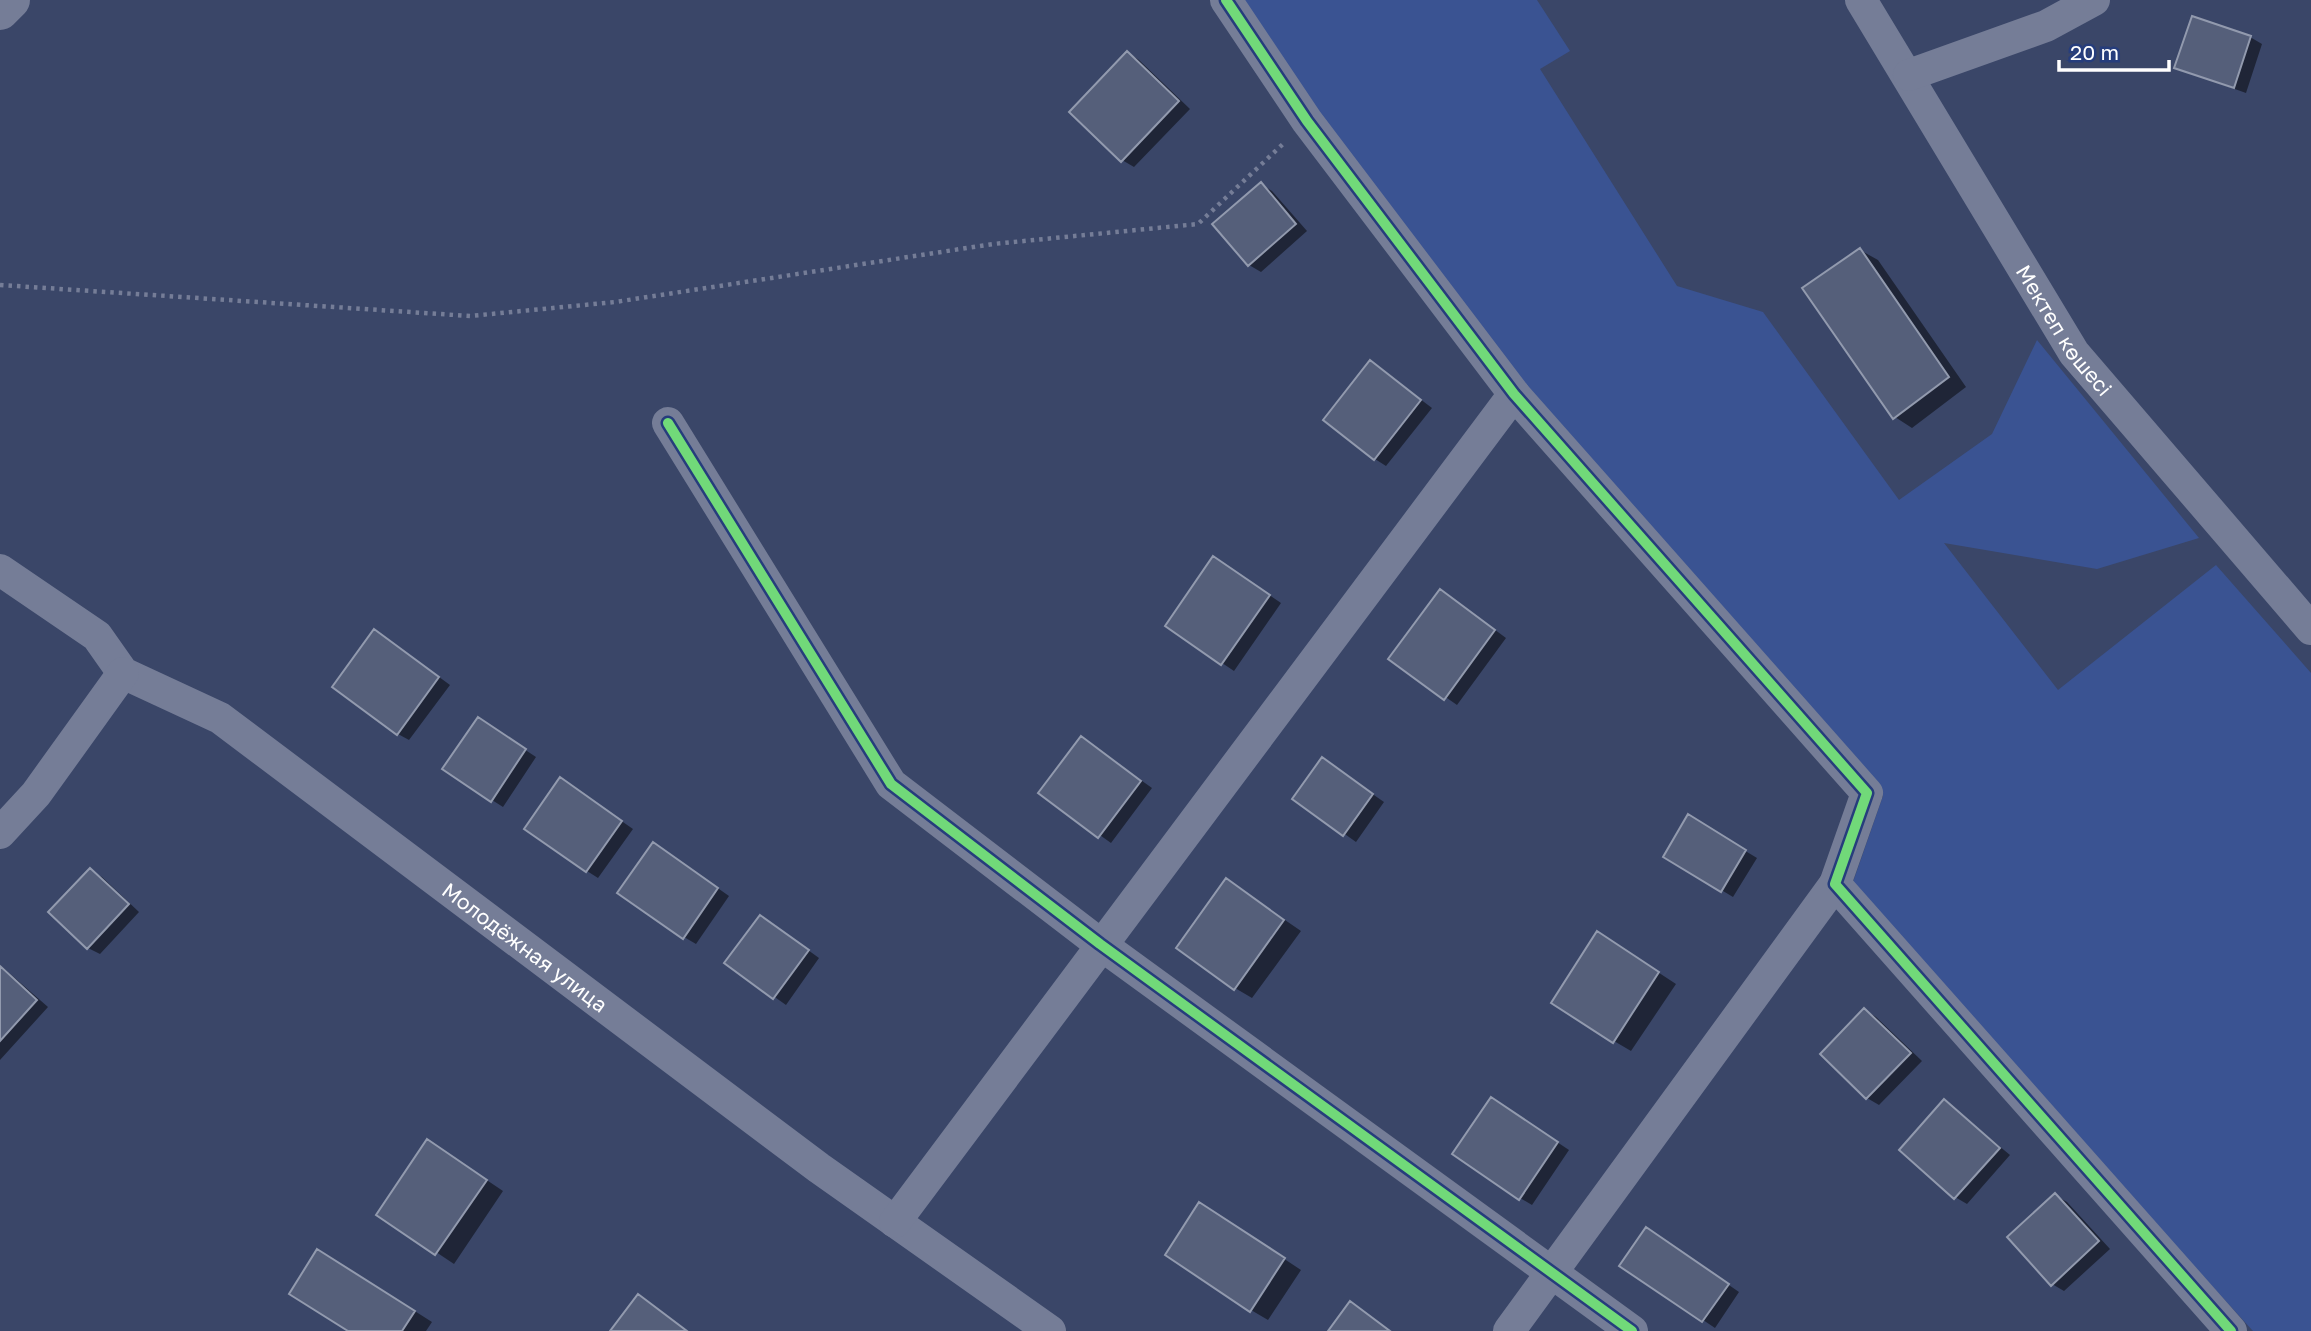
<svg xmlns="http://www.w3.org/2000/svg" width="2311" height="1331" viewBox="0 0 2311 1331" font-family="'Golos Text',sans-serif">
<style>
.green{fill:#3a5392}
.shadow{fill:#0007}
.building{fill:#555f7a;stroke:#929aae;stroke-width:2}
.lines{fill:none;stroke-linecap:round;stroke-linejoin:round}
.path{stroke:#757d97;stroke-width:4.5;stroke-dasharray:3.5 5;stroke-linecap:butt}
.minor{stroke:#757d97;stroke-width:32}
.tertiary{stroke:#757d97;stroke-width:38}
.cycleway-casing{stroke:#263d7c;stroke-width:15}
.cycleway{stroke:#71d979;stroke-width:10}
.labels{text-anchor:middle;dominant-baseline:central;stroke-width:6;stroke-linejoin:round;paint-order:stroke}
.street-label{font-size:21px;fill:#fff;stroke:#263d7c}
</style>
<rect width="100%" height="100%" fill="#3a4668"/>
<path class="green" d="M1231,0H1537L1570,51L1540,69L1677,286L1763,312L1899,500L1992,434L2037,340L2199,538L2097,569L1944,543L2058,690L2216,565L2311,673V1331H2253L1908,952L1853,882L1883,796L1526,390Z"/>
<path class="shadow" d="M2250,37L2262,44L2246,93L2176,68Z
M1128,53L1139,60L1190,109L1134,167L1122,160Z
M1261,184L1272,191L1307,231L1261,272L1249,265Z
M1860,250L1878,260L1966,387L1912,428L1895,417Z
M1371,362L1432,408L1386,466L1375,459Z
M1226,565L1281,603L1234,671L1167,626Z
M1452,598L1506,638L1457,705L1391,659Z
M386,638L450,685L409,740L398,734Z
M489,726L536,757L503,807L492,800Z
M1082,738L1152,788L1111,843L1041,793Z
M1322,759L1384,802L1356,842L1294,798Z
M561,779L633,829L598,878L587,871Z
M1689,817L1757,858L1733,897L1665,856Z
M665,851L729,896L696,944L684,937Z
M90,870L102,877L139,912L100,954L88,948Z
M1227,880L1301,931L1252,998L1235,988Z
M772,924L819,958L786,1005L727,963Z
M1615,944L1676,984L1631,1051L1614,1041Z
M0,965L48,1007L0,1060Z
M1865,1010L1876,1017L1922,1061L1879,1105L1867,1098L1823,1054Z
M1945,1101L2010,1155L1967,1204L1955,1197Z
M1503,1106L1569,1150L1532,1205L1520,1198Z
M445,1152L503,1191L454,1264L379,1214Z
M2055,1195L2067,1202L2110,1249L2064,1291L2052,1284Z
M1218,1215L1301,1270L1268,1320L1251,1310Z
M1658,1236L1739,1292L1715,1328L1621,1265Z
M336,1261L432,1322L426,1331H351Z"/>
<path class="building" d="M2192,16L2251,36L2234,88L2174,68Z
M1127,51L1179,101L1121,162L1069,112Z
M1261,182L1296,224L1248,266L1212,224Z
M1860,248L1949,377L1893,419L1802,288Z
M1370,360L1421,400L1374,460L1323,420Z
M1213,556L1270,595L1221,665L1165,626Z
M1440,589L1495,630L1444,700L1388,659Z
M374,629L439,677L397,735L332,687Z
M478,717L526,749L491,802L442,769Z
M1081,736L1141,781L1098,838L1038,793Z
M1322,757L1373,794L1343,836L1292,799Z
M560,777L622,821L586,872L524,829Z
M1688,814L1746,850L1721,892L1663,857Z
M653,842L718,888L683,939L617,893Z
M90,868L129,904L87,949L48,912Z
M1226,878L1284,920L1234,990L1176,948Z
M760,915L809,950L773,999L724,963Z
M1597,931L1659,972L1613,1043L1551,1003Z
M0,966L37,1000L0,1041Z
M1864,1008L1911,1053L1866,1099L1820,1054Z
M1491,1097L1558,1142L1519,1200L1452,1154Z
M1944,1099L2000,1148L1954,1199L1899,1150Z
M427,1139L487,1180L435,1255L376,1215Z
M2055,1193L2099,1241L2051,1286L2007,1237Z
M1199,1202L1285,1258L1250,1312L1165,1255Z
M1646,1227L1729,1284L1702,1322L1619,1266Z
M317,1249L415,1311L402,1331H348L289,1294Z
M638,1294L687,1331H610Z
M1350,1301L1390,1331H1328Z"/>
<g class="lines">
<path class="path" d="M0,285L470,316L615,302L993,244L1198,224L1284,143"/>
<g class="minor">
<path d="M1226,0L1307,121L1514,394L1867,793L1835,884L2231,1331"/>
<path id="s1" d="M1861,0L2074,353L2311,629"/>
<path d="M1909,75L2046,26L2094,0"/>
<path d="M668,423L891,784L1100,944L1632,1331"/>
<path id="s2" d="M0,570L97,636L123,673L220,718L819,1168L1050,1331"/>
<path d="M0,833L36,794L123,673"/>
<path d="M895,1222L1514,394"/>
<path d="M1509,1331L1835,884"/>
</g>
<path class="tertiary" d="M0,11L11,0"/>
<defs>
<path id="cycleway" d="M1226,0L1307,121L1514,394L1867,793L1835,884L2231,1331
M668,423L891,784L1100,944L1632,1331"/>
</defs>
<use href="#cycleway" class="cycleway-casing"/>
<use href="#cycleway" class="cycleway"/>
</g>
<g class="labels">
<g class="street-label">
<text stroke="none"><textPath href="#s1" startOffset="388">Мектеп көшесі</textPath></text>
<text stroke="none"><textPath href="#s2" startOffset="651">Молодёжная улица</textPath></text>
</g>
</g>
<path d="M2059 60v10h110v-10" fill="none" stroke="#ffffff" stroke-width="3.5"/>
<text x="2070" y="60" font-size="21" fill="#ffffff" stroke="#263d7c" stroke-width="5" paint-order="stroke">20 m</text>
</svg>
